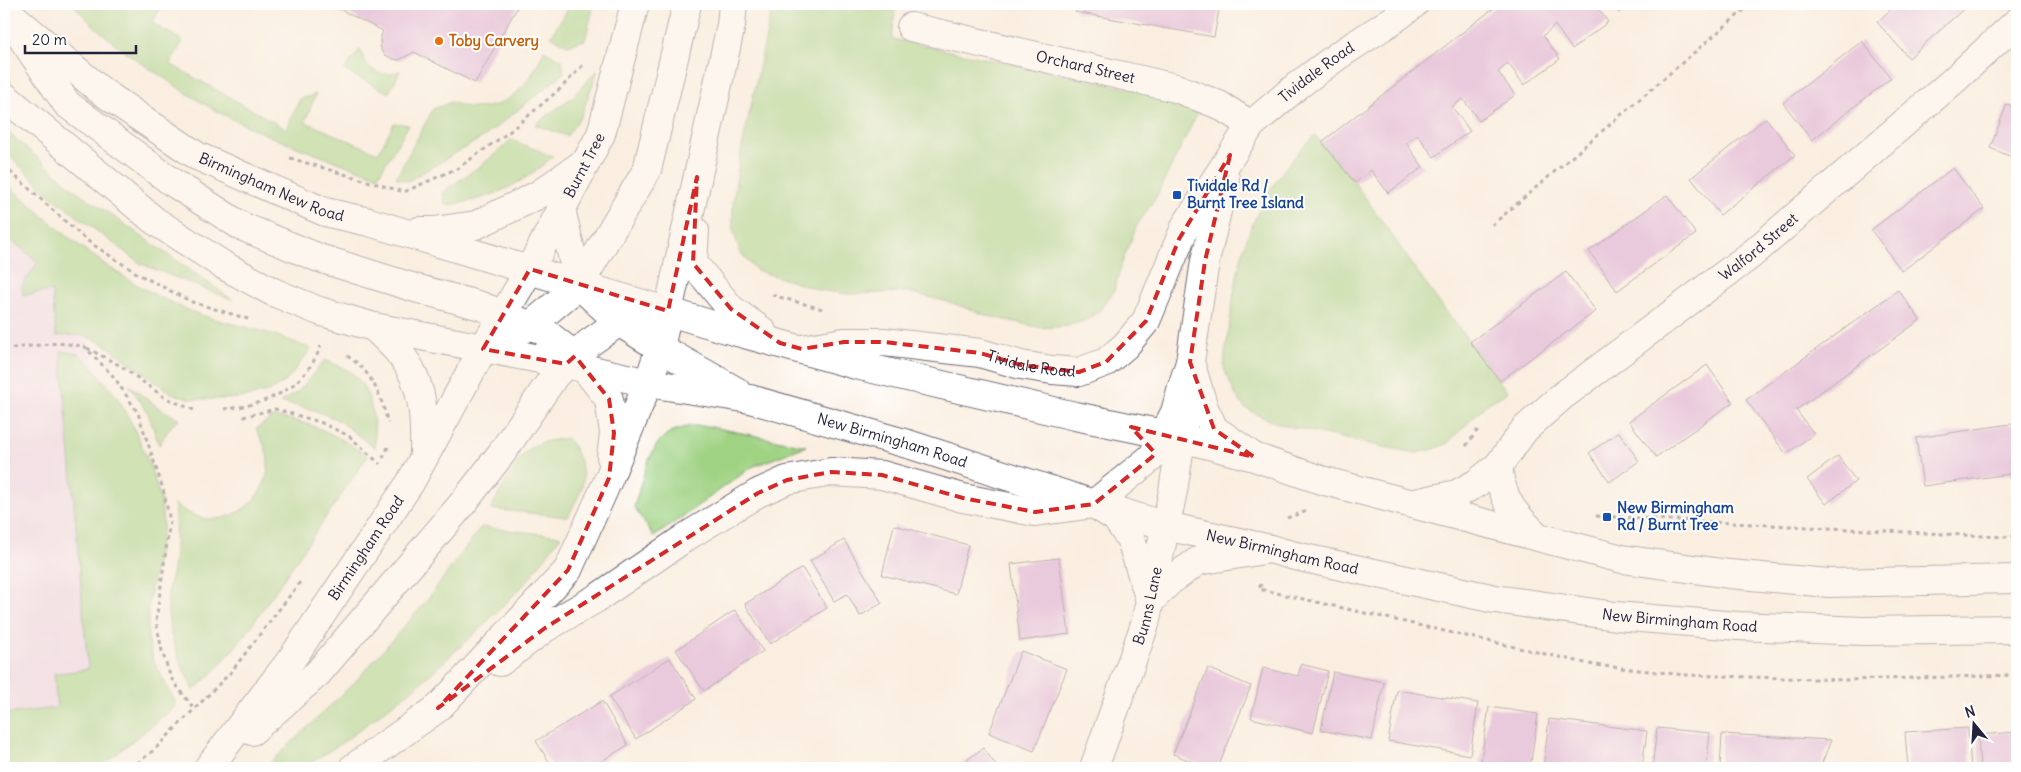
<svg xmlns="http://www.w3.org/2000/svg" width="2021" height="772" font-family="Delius,sans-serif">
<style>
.built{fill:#ecd1ea}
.green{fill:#9fd282;stroke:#607a5e}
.building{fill:#d69ed8}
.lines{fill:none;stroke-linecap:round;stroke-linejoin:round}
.street-casing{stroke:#6e6975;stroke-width:30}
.secondary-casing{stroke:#6e6975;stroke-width:30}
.primary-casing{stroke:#6e6975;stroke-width:30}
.highway-casing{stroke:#6e6975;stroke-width:30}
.path{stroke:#6e6975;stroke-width:3;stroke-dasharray:4 4;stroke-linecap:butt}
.street{stroke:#fff;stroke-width:28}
.secondary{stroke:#fff;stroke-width:28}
.primary{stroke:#fff;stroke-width:28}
.highway{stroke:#fff;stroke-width:28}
.marked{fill:none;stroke:#d62828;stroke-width:4;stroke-dasharray:10 6;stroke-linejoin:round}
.food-dot{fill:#e8710a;stroke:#fff;stroke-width:2}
.transit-dot{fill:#1a4fb4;stroke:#fff;stroke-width:2}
.labels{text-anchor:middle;stroke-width:4;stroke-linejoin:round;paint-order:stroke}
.food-label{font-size:15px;font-weight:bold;fill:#c56008;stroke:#fff;text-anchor:start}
.street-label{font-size:15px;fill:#22223b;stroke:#fff}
.transit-label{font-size:15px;font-weight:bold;fill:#164399;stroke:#fff;text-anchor:start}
</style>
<rect width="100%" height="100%" fill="#fff"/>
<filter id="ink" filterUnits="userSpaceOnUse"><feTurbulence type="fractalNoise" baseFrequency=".02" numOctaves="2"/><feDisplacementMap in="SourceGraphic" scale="10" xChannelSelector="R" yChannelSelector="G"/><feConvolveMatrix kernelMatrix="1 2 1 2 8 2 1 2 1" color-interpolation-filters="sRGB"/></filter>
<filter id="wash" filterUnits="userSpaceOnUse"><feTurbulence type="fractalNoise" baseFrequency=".0096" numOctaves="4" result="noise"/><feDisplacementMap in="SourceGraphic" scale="20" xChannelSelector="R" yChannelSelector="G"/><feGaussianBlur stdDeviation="1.12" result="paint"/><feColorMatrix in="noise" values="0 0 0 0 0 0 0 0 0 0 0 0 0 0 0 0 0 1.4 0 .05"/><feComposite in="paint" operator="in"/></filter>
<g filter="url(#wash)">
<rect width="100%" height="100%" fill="#faeee0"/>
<polygon class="built" points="4,203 68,261 129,502 146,667 4,768"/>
<g class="green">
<path d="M73 4H163L152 23 183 41 170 64 286 129 300 99 316 94 305 122 378 153 394 123 409 125 378 176C328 159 279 142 232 119 209 108 186 93 164 78 131 57 99 34 73 4Z"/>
<polygon points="571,4 594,4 585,40 568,45 551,36"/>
<polygon points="773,4 823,4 895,11 892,39 1170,97 1199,110 1155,199 1137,225 1122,263 1114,291 1099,311 1086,320 1068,326 1042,328 988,316 952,303 908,292 847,294 819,290 756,270 740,252 733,229 733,203 739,161"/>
<path d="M360 49C367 70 378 79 400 71L389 93 344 70Z"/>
<path d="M544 50 562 60 564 73 485 136 408 181 396 178 433 109 451 102C497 120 528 92 544 50Z"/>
<polygon points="598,70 581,116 567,136 535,125 572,97"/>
<polygon points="4,129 74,189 233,300 141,264 53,198 4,150"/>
<path d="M1315 135 1355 183 1435 297 1508 392 1487 404 1448 443 1434 449 1416 453 1383 447 1283 425 1262 417 1244 407 1235 394 1224 369 1225 354C1230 324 1233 293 1240 263 1250 216 1280 168 1315 135Z"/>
<path d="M511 140 553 156C522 185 488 201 445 205L443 192 483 164Z"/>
<path d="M4 181C60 232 119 283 191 311 215 321 242 325 268 333 282 337 296 343 311 349L287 380 270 391 252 396 229 399H191L171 393 104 344 82 335 56 336 52 291 23 295 22 286 38 262 4 234Z"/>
<polygon points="61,351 79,354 95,370 118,398 134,428 150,465 161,500 163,526 148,606 148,636 153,660 177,705 99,768 4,768 4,714 57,708 54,674 88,669"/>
<path d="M325 360C332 363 340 366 347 370 373 386 375 421 375 448L338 420 314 410 280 402 299 391Z"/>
<polygon points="129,385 160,409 180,419 171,426 159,445 148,413"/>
<path d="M273 417C313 422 335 434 368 456L243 638 212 674 194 690C178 662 165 629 168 595 168 586 171 578 173 569 176 547 176 525 174 504 185 511 195 518 209 519 240 521 270 492 268 461 267 449 262 440 256 429Z"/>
<path d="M690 426H707L806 446 752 467 654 537 634 507C641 485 649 442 671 432 677 429 684 428 690 426Z"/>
<path d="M567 438C577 450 586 471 582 487 579 497 572 508 568 517L490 509C500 494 516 459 529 449 539 441 555 440 567 438Z"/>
<polygon points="481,527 561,536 525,584 482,627 417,686 346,740 303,768 265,768 354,683 425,603"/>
</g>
<g id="blocks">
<g class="building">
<polygon points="329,4 519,4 475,83 414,52 399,60 393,59 385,55 381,50 380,38 383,31"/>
<polygon points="1077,4 1220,4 1214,37 1075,12"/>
<polygon points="1499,4 1595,4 1608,22 1572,49 1555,25 1543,36 1560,59 1524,85 1508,63 1498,72 1515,95 1479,121 1463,99 1452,107 1470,131 1434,157 1417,134 1406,143 1423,167 1388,193 1371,170 1355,183 1322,142"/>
<polygon points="1613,4 1632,4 1619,13"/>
<polygon points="1897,4 1969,4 1909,58 1877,22"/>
<polygon points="1862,41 1891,78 1812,140 1783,103"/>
<polygon points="2007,104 2017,108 2017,159 1990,148"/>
<polygon points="1766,118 1795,155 1720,215 1691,178"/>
<polygon points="1953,168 1984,209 1902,271 1871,230"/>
<polygon points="1667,195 1696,234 1617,291 1589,251"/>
<polygon points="1566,272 1596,311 1500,381 1470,342"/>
<polygon points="1898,290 1920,320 1796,410 1814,434 1786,454 1746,400"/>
<polygon points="1707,365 1733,402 1656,457 1629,421"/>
<polygon points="2017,423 2017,473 1923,486 1916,438"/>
<polygon points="1619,432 1639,461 1610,482 1589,453"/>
<polygon points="1838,456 1856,481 1826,504 1807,479"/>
<polygon points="894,525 968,545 956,594 882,575"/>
<polygon points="844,540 882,603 860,616 847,594 834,601 810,561"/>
<polygon points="1059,558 1069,634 1020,641 1011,564"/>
<polygon points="802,568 827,608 770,644 745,604"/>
<polygon points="735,610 763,651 704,691 676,650"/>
<polygon points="1021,651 1067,669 1034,751 989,733"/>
<polygon points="670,658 696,699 636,739 609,697"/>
<polygon points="1301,664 1328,671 1313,733 1251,718 1263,668 1298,676"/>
<polygon points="1208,668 1251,686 1218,768 1208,768 1173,754"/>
<polygon points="1333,672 1384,682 1372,740 1321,730"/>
<polygon points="1397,690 1478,703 1470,755 1388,741"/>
<polygon points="602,701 628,745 590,768 553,768 536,741"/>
<polygon points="1489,707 1538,714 1530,768 1480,768"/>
<polygon points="1549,719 1647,731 1642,768 1543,768"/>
<polygon points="1657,728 1710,733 1706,768 1652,768"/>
<polygon points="1968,728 1971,768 1908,768 1905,732"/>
<polygon points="2017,732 2017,768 1980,768 1978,735"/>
<polygon points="1722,734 1831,740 1820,768 1720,768"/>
<polygon points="983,748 998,768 956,768"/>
</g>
</g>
</g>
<g filter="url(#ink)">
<use href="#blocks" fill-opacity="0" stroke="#6e6975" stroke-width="1"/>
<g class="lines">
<defs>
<g id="street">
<path id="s1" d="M911 27 1176 88 1219 105 1251 125"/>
<path d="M1498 466C1502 500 1512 512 1536 535"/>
<path id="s2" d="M1411 504 1457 494 1477 483 1498 466 1525 429 1561 397 1752 254 1953 81 2017 22"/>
</g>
<g id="secondary">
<polyline points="1094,504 1116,518 1131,540 1149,597"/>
<polyline points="1150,601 1170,581 1198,561 1270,549"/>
<path id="s3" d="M1094 768 1145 624 1173 491 1185 414"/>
</g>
<g id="primary">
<path id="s4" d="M802 349 844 342H884L980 353 1021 365 1052 370 1079 372 1106 362 1125 346 1146 321 1186 225 1251 125 1297 86 1339 55 1393 20 1414 4"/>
<polyline points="1190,362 1204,408 1214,429 1251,455"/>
<polyline points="1094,504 1152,457 1175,412 1182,387 1190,362 1205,261 1225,178"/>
</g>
<g id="highway">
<path id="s5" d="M4 9 101 91 197 156 325 212 369 222 723 328 856 365 1075 416 1182 438 1254 457 1321 480 1622 559 1729 574 1829 583 2017 579"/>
<polyline points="20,35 67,104 172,182 241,226 319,258 415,288 481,306 542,330 575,356 609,399 614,433 611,457"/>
<path id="s6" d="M4 96 155 221 223 265 273 292 319 311 374 327 566 364 648 383 750 399 911 445 1094 504 1166 526 1270 549 1295 556 1495 599 1616 616 1738 626 1863 631 2017 629"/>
<polyline points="561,209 579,285 619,322 660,348 736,391"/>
<polyline points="419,231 434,231 476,225 538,195 581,165"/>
<polyline points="695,231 693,263 731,309 762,331"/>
<path d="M374 327C383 336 393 345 401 355 424 383 425 420 424 454"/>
<polyline points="517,332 531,325 579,285 647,170 687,4"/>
<polyline points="500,662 545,628 597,598 689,535 758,493 787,480 831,472 882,475 963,498 1035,512 1087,505"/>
<polyline points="252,731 318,673 463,503 501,454 555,375 589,343 619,322 665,312"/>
<path id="s7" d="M208 768 293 657 410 483 483 349 530 269 601 134 635 4"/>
<polyline points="353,768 438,708 568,570 609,478 648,383 660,348 731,25 733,4"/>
</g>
</defs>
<use href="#street" class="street-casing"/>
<use href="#secondary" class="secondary-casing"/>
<use href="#primary" class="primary-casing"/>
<use href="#highway" class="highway-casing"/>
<g class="path">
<polyline points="290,158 404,192 458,168 509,132 560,89 583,65"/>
<polyline points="4,166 86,240 138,274 192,302 248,319"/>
<polyline points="1492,225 1751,4"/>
<polyline points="772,295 826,310"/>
<polyline points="87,348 121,366 164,397 196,411"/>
<polyline points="4,349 58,343 84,346 114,377 138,413 163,489 170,521 156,621 162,651 171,678 194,709"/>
<path d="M347 356C372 371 381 396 388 423"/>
<path d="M224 409C267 405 304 389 321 346"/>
<polyline points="243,417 275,409 320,422 349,436 380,464"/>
<polyline points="1466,446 1479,428"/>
<polyline points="383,458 389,445"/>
<polyline points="1596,516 2003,537 2017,536"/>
<polyline points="1287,518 1307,511"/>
<polyline points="1261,584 1259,589 1594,665 1685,675 1847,680 2017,675"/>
<polyline points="131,768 154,750 231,672 301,581"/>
</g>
<use href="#street" class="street"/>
<use href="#secondary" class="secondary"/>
<use href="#primary" class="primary"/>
<use href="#highway" class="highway"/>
</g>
</g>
<path d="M0 0H2021V772H0ZM1230 155 1205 261 1190 362 1214 429 1254 457 1131 427 1155 453 1152 457 1094 504 1035 512 963 498 882 475 831 472 787 480 758 493 545 628 438 708 568 570 609 478 614 433 609 399 575 356 566 364 483 349 530 269 668 311 697 177 693 263 731 309 780 343 802 349 844 342H884L980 353 1021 365 1079 372 1106 362 1146 321 1179 239Z" fill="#faeee0" fill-opacity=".55" fill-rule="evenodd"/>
<path class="marked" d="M1230 155 1205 261 1190 362 1214 429 1254 457 1131 427 1155 453 1152 457 1094 504 1035 512 963 498 882 475 831 472 787 480 758 493 545 628 438 708 568 570 609 478 614 433 609 399 575 356 566 364 483 349 530 269 668 311 697 177 693 263 731 309 780 343 802 349 844 342H884L980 353 1021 365 1079 372 1106 362 1146 321 1179 239Z"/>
<circle class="food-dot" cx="439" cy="41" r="5"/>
<g class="transit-dot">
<rect x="1172" y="190" width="10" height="10" rx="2.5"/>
<rect x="1602" y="512" width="10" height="10" rx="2.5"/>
</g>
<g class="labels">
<g class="food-label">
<text x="449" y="46">Toby Carvery</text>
</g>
<g class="street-label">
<text dy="5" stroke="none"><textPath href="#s1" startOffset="179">Orchard Street</textPath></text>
<text dy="5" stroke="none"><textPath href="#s4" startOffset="674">Tividale Road</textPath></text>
<text dy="5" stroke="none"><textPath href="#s7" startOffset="712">Burnt Tree</textPath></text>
<text dy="5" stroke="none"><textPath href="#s5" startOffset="324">Birmingham New Road</textPath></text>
<text dy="5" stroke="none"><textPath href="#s2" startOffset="439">Walford Street</textPath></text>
<text dy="5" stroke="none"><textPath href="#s4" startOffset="232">Tividale Road</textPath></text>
<text dy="5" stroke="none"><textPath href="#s6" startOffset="972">New Birmingham Road</textPath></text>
<text dy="5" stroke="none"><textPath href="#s7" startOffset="271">Birmingham Road</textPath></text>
<text dy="5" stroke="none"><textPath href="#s6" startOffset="1378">New Birmingham Road</textPath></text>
<text dy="5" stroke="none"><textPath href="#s3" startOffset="171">Bunns Lane</textPath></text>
<text dy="5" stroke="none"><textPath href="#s6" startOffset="1782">New Birmingham Road</textPath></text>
</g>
<g class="transit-label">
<text x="1187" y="191">Tividale Rd /<tspan x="1187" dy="17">Burnt Tree Island</tspan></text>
<text x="1617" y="513">New Birmingham<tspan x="1617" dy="17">Rd / Burnt Tree</tspan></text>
</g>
</g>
<rect width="2021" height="772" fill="none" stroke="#fff" stroke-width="20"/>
<g transform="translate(1974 724) rotate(342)" stroke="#ffffff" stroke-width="4" paint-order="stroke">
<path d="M0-4L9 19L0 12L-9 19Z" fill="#22223b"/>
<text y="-8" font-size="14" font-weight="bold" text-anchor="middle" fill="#22223b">N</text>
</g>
<path d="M25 45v8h111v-8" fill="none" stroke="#22223b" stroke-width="2.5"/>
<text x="32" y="45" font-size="15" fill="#22223b" stroke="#ffffff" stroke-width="4" paint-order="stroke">20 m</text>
</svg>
